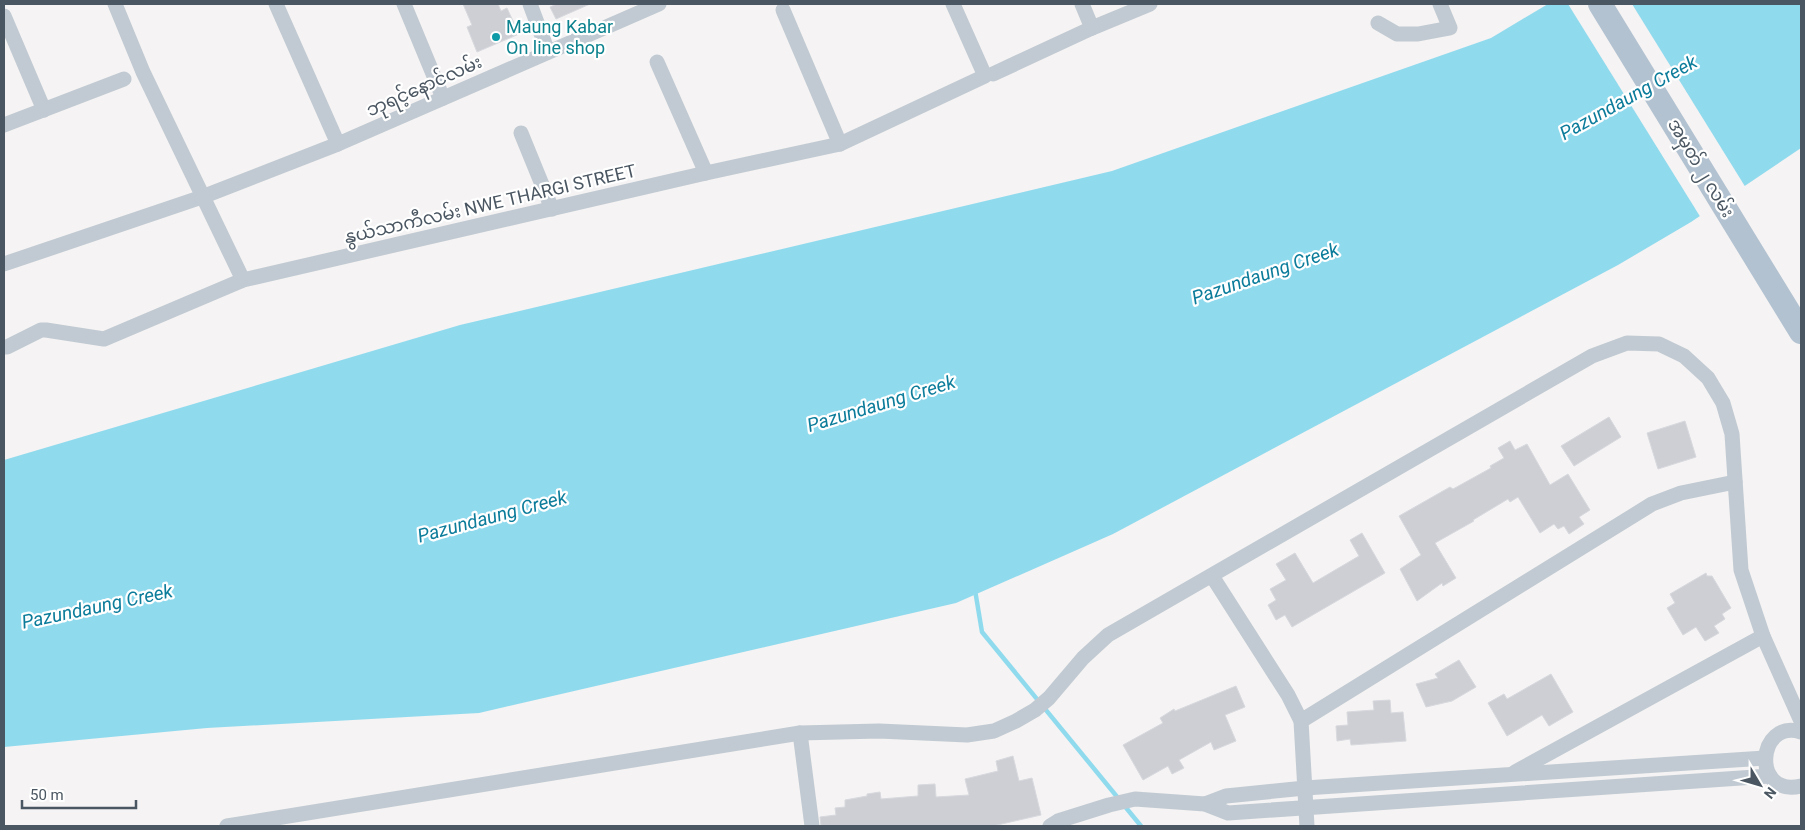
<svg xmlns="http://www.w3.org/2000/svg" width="1805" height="830" font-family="Roboto,'Noto Sans Myanmar',sans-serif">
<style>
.water{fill:#90daee}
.pier{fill:#f5f3f3}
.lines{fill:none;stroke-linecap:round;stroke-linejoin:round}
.stream{stroke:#90daee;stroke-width:4.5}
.building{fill:#cdcfd5;stroke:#d7d9de}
.street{stroke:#c1cad2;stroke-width:15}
.primary{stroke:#b3c2d1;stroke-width:24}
.culture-dot{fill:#0f9aa8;stroke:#fff;stroke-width:2}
.labels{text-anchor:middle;stroke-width:4.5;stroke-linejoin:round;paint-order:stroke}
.culture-label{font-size:18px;fill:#0d838f;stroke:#fff;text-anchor:start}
.street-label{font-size:18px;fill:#4a5661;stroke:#fff}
.water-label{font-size:19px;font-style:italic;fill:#0c7c9b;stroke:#fff}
</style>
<rect width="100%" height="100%" fill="#f5f3f3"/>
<polygon class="water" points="1548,4 1801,4 1801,148 1691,222 1618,265 1113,534 956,603 479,713 207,728 4,747 4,460 460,325 1112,171 1491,38"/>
<polygon class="pier" points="1568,4 1632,4 1746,188 1701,218"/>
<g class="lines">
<polyline class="stream" points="975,590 982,632 1141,826"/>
</g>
<g class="building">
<polygon points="463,4 498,4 501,11 507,8 519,34 477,52 467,27 472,25"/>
<polygon points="557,4 590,4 556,19 550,7"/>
<polygon points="1609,417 1621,437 1574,466 1561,446"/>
<polygon points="1685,421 1696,457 1658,469 1647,433"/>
<polygon points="1510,441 1515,450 1527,444 1550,485 1568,474 1590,510 1579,517 1584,524 1569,534 1564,526 1558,529 1554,524 1540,533 1518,497 1510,502 1508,499 1473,520 1474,521 1435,543 1456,578 1443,586 1442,583 1417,601 1400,569 1421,555 1399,516 1450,487 1453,489 1491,468 1490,466 1504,458 1498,448"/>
<polygon points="1362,533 1385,573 1292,627 1285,615 1276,620 1268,605 1276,600 1270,589 1286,580 1276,564 1295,553 1313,583 1359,556 1350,540"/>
<polygon points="1706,573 1707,576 1712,576 1731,608 1722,614 1725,619 1714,626 1719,633 1705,641 1696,627 1683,635 1667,608 1675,603 1670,594"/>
<polygon points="1459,660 1476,687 1452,701 1426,707 1416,684 1438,678 1435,674"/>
<polygon points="1551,674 1573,712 1549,726 1542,715 1507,736 1488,703 1504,694 1507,699"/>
<polygon points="1236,686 1245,707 1225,715 1236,741 1214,750 1211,742 1179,760 1184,768 1172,774 1168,766 1143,780 1123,745 1163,723 1160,718 1174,709 1175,711"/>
<polygon points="1390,700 1391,713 1403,712 1406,741 1351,745 1350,739 1337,741 1336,726 1348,725 1347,712 1374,710 1373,701"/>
<polygon points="1013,756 1019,781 1032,778 1041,815 993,826 821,826 820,817 836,815 835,808 845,807 845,800 867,796 867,794 880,792 881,799 918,796 918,785 935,784 936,797 969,795 965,779 998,771 996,761"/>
</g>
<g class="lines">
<g class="street">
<polyline points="115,4 143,72 243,280"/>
<polyline points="276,4 338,144"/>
<polyline points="404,4 443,98"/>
<polyline points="530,4 548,52"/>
<polyline points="1082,4 1092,28"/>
<polyline points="783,10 840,144"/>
<polyline points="4,16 44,110"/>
<polyline points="1378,23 1397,34 1418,34 1450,28 1440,4"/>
<polyline points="657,62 706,173"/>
<polyline points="993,74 1092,28 1150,4"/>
<polyline points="4,125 124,79"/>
<polyline points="521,133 552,209"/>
<polyline points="4,264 202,197 338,144 659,4"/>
<polyline points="4,347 7,347 41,330 46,330 104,339 243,280 706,173 840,144 985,76 953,4"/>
<polyline points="1212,576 1288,695 1301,721 1307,826"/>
<polyline points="1301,721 1652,504 1681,493 1735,482"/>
<path d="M1801 732C1757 718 1751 798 1801 786"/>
<polyline points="800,733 812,826"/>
<polyline points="1515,772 1763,636"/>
<polyline points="1205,804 1226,796 1305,788 1765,758"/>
<polyline points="227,826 800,733 879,731 967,735 994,731 1016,721 1035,710 1049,698 1083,658 1108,635 1592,356 1627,343 1659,344 1684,356 1708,378 1723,403 1732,434 1741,570 1763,636 1801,721"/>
<polyline points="1050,826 1058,821 1109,805 1135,799 1205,804 1228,813 1770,776"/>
</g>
<polyline class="primary" points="1600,4 1801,332"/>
</g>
<circle class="culture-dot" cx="496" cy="37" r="5"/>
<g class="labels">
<g class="culture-label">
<text x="506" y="33">Maung Kabar<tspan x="506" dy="21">On line shop</tspan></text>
</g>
<g class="street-label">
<text transform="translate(424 86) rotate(-24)" y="6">ဘုရင့်နောင်လမ်း</text>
<text transform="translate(1701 168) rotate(59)" y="6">အမှတ် ၂ လမ်း</text>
<text transform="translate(490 204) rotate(-13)" y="6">နွယ်သာကီလမ်း NWE THARGI STREET</text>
</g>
<g class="water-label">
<text transform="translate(1628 97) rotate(-29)" y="7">Pazundaung Creek</text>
<text transform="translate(1265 273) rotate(-19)" y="7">Pazundaung Creek</text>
<text transform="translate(881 403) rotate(-17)" y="7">Pazundaung Creek</text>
<text transform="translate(492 516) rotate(-15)" y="7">Pazundaung Creek</text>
<text transform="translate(97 606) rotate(-12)" y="7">Pazundaung Creek</text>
</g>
</g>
<rect width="1805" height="830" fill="none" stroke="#4a5661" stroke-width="10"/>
<g transform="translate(1760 785) rotate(128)" stroke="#ffffff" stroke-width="4" paint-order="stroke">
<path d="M0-4L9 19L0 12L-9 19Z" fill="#4a5661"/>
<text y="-8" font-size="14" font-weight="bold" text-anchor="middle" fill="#4a5661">N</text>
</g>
<path d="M22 800v8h114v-8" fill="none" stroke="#4a5661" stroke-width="2.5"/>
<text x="30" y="800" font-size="15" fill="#4a5661" stroke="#ffffff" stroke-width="4" paint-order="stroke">50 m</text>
</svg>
